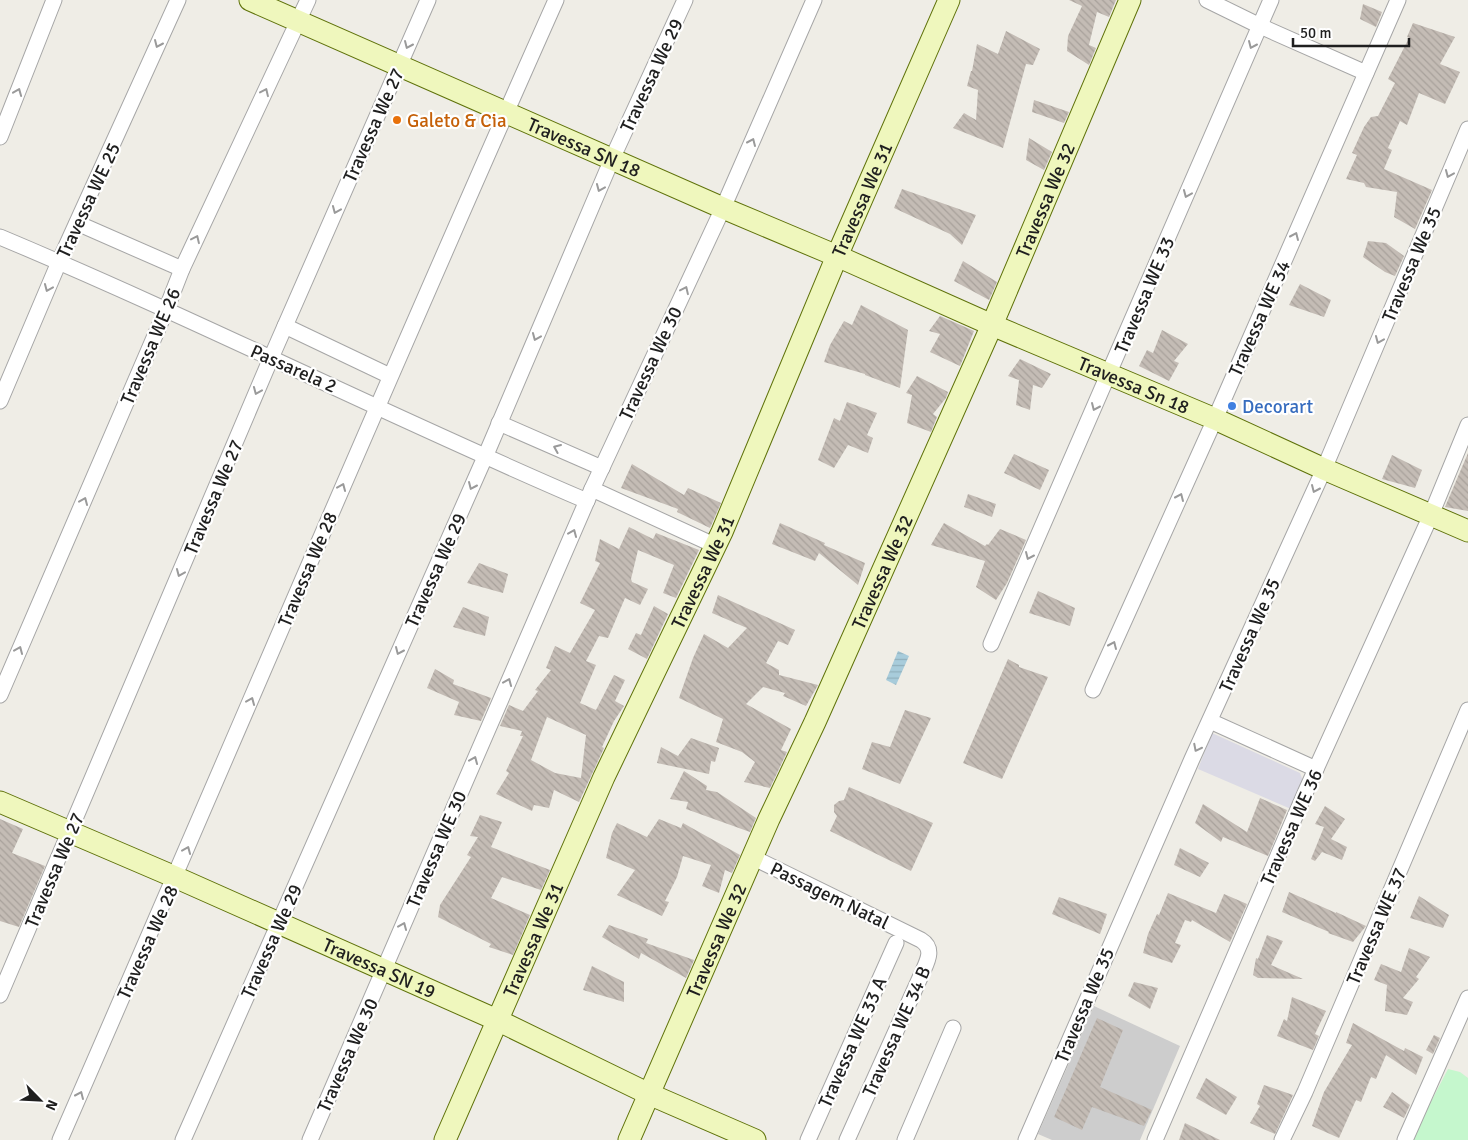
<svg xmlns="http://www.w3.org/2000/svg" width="1468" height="1140" font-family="Signika,sans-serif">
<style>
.religious{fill:#cdcdcd}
.park{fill:#c5f7cd}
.plaza{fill:#dbdae5}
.water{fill:url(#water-rules)}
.building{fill:url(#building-back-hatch);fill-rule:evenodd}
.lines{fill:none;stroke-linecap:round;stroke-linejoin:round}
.street-casing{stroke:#a6a6a6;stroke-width:17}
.secondary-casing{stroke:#5f720a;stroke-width:23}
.street{stroke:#fff;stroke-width:15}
.secondary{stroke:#eff7bd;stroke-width:21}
.oneway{stroke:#9a9a9a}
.food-dot{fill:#e8710a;stroke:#fff;stroke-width:2}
.shop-dot{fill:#3f7fe0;stroke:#fff;stroke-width:2}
.labels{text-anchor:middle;stroke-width:4.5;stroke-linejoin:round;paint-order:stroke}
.street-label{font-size:19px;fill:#1f1f1f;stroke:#fff}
.food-label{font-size:19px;fill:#c56008;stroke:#fff;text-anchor:start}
.shop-label{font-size:19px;fill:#366cbe;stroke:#fff;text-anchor:start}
</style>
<defs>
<pattern id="water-rules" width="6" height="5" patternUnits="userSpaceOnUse" patternTransform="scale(1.25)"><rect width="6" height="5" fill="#a8ccdb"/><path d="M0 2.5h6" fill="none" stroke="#90afbc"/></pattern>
<pattern id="building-back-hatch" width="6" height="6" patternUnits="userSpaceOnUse" patternTransform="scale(1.25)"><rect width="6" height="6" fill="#c4bcb5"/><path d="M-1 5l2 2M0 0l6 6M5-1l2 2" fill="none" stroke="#a8a19b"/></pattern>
</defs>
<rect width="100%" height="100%" fill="#efede6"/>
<polygon class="religious" points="1094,1006 1180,1046 1140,1140 1052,1140 1038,1134"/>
<polygon class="park" points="1448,1069 1460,1072 1468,1078 1468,1140 1411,1140"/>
<polygon class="plaza" points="1212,733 1300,773 1303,781 1291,809 1198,769"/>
<polygon class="water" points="898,651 909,656 896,685 886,680"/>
<g class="building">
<polygon points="1069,0 1116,0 1109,17 1097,12 1089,45 1096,48 1089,65 1067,51 1068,36 1082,6"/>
<polygon points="1363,4 1382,12 1376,27 1360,19"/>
<polygon points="1413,23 1455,37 1440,64 1460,72 1445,104 1419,93 1407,125 1400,121 1388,148 1392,150 1384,169 1432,190 1415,229 1394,217 1397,192 1366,187 1364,183 1346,179 1357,155 1352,153 1364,127 1371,117 1378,116 1395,83 1388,79 1409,38 1407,37"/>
<polygon points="1006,31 1040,49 1033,65 1026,64 1003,148 953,128 964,113 976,120 978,90 967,86 971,71 972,71 977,44 998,54"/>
<polygon points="1034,100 1069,112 1064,123 1032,112"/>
<polygon points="1029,138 1052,152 1044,170 1026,160"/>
<polygon points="902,189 976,215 962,245 950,234 894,208"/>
<polygon points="1368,241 1386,243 1404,256 1395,276 1385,272 1363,257"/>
<polygon points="963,261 997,282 989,300 954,281"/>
<polygon points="1300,284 1331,300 1324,317 1289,305"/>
<polygon points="861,305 908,330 900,388 865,375 865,374 824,362 830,345 844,321 852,325"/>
<polygon points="940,316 974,331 960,366 930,352 940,334 929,331"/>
<polygon points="1162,330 1188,344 1174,361 1179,363 1169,381 1139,366 1147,350 1153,353"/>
<polygon points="1020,359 1051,374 1042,388 1033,385 1030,410 1016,405 1019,380 1008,376"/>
<polygon points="917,376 948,392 946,398 933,414 937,417 931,432 907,423 912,395 906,393"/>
<polygon points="847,402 877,413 867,435 873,438 868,453 848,445 834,468 818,460 834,418 840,421"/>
<polygon points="1468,453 1468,511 1445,507"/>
<polygon points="1014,454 1049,470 1040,490 1004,473"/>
<polygon points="1392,455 1422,470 1415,488 1382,479"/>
<polygon points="632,464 684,495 688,488 721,503 710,528 677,512 678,509 621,488"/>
<polygon points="968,494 996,504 992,517 964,507"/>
<polygon points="780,523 825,543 824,545 865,563 858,585 819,553 815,561 772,544"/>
<polygon points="944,523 985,546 987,544 988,545 1000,529 1026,540 1007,583 996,600 976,587 985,561 931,545"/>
<path d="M629 527 653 539 656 533 699 550 676 598 663 593 674 565 638 550 631 579 632 582 648 589 640 605 625 598 608 638 599 636 586 661 596 665 580 703 596 710 614 675 625 680 615 701 624 706 614 721 602 747 604 748 579 802 554 790 549 808 534 805 532 811 496 794 509 773 506 771 523 736H520L522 731 500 726 509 705 523 711 538 691 535 690 551 670 546 668 555 646 570 653 595 610 580 603 600 563 595 561 600 539 619 549ZM547 717 586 735 581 778 555 773 531 760Z"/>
<polygon points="479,563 508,574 503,593 467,583"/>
<polygon points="1038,591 1075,608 1070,626 1029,613"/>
<polygon points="718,595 795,630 788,645 778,641 766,663 779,670 779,675 818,685 806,706 783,696 785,693 763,687 746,704 791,729 781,750 787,752 770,788 744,782 755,762 742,752 716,742 723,719 679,698 693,658 704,634 728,648 747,628 712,613"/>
<polygon points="654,606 668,614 647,659 628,649 636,633 641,635"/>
<polygon points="463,607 489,617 485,636 453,627"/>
<polygon points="1008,659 1019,665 1019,667 1048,677 1002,779 963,763"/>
<polygon points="435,669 454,680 453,684 491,698 481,721 454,715 459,702 427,688"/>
<polygon points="905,710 931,718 900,784 862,769 872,742 890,747"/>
<polygon points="691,738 719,748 715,762 711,761 709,774 657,763 661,747 678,756"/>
<polygon points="684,771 707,786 706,790 717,792 756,818 750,832 686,809 688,802 670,799"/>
<polygon points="849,787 933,823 911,871 830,831 837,816 834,812 834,805 839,801 844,800"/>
<polygon points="1260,798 1287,810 1268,856 1223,837 1221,842 1195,823 1203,804 1247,832"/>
<polygon points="1325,806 1345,819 1331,839 1347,847 1342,860 1322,852 1315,861 1311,859 1324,827 1315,824"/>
<polygon points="480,815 502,822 491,847 550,870 541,890 502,877 491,898 530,915 513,955 489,947 491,944 438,917 440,905 471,857 467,855 478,837 470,836"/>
<polygon points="0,819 23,829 12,853 45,866 19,927 0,921"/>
<polygon points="659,819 681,828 683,823 740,855 732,873 725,870 719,893 702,886 711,865 683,856 677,877 665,901 669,902 662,916 617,895 635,870 606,858 612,833 617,823 647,837"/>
<polygon points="1180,848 1209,863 1200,877 1174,865"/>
<polygon points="1289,892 1336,913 1336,912 1366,926 1353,942 1328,933 1329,932 1282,912"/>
<polygon points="1168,893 1216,913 1224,894 1247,904 1230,942 1192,920 1191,922 1185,920 1175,943 1181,945 1172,963 1143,953 1148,934 1157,914 1159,915"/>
<polygon points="1419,896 1449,915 1443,928 1410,918"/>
<polygon points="1059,897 1107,914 1100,934 1052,914"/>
<polygon points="609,925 648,939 646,943 694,960 686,978 641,953 639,959 602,937"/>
<polygon points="1267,935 1283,941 1271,965 1303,979 1258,978 1253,975 1256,958 1258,959"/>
<polygon points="1409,948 1430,957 1416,977 1419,979 1403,998 1413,1002 1407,1015 1385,1011 1387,985 1374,980 1381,964 1401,972"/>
<polygon points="592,966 624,982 624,1002 583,990"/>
<polygon points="1134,982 1158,988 1150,1009 1128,996"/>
<polygon points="1292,997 1326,1011 1315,1034 1319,1036 1313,1050 1277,1036 1284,1019 1287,1021"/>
<polygon points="1097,1018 1123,1030 1100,1087 1152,1110 1144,1126 1092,1107 1082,1130 1054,1117"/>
<polygon points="1353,1023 1404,1051 1405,1048 1423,1057 1416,1075 1386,1055 1376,1079 1371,1077 1361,1102 1356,1100 1339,1138 1312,1126 1324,1092 1352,1045 1346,1043"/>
<polygon points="1434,1035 1440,1038 1433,1054 1426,1050"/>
<polygon points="1206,1078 1237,1097 1226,1115 1196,1098"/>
<polygon points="1264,1085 1293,1095 1275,1134 1250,1123 1260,1106 1257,1104"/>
<polygon points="1392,1092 1410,1105 1404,1118 1383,1107"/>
<polygon points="1185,1123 1220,1140 1179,1140"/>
</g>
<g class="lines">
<defs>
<g id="street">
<polyline points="1207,0 1260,26 1366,73"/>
<polyline points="0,137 54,0"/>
<polyline points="77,223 182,269"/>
<path d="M0 237C198 320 390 417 587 501"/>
<polyline points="285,326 390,376"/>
<polyline points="0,401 59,262 178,0"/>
<polyline points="499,423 602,468"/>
<polyline points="592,489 714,545"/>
<polyline points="991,644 1271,0"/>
<polyline points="1093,690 1215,419 1398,0"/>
<polyline points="0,695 166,310 182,269 308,0"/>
<polyline points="1210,721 1316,769"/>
<path d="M754 858 921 940C934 948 928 960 923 971L847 1140"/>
<polyline points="0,995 271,358 428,0"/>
<path d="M60 1140C226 760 387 379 556 0"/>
<polyline points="183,1140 485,457 612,159 685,0"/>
<polyline points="310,1140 592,489 723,208 814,0"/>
<polyline points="808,1140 896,943"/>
<polyline points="905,1140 953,1028"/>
<polyline points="1026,1140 1192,759 1324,469 1468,129"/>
<polyline points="1155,1140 1306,791 1431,515 1468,425"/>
<polyline points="1282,1140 1305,1092 1468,710"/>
<polyline points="1405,1140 1468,998"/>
</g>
<g id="secondary">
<path id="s1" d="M250 0 723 208 837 256 992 325 1215 419 1324 469 1468 531"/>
<path id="s2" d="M0 802 175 877 497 1020 649 1094 755 1140"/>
<path id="s3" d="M445 1140 604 777 722 532 837 256 949 0"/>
<path id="s4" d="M629 1140 769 819 815 722 992 325 1130 0"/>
</g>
</defs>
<use href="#street" class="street-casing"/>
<use href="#secondary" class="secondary-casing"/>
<use href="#street" class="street"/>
<use href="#secondary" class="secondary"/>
</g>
<defs><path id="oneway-chevron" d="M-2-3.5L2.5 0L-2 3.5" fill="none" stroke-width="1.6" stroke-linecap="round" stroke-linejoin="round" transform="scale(1.25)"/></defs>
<g class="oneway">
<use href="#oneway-chevron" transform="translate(158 44) rotate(114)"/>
<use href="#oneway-chevron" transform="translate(408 45) rotate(114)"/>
<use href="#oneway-chevron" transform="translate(1252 45) rotate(114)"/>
<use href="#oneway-chevron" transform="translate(18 92) rotate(-68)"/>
<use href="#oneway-chevron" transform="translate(265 92) rotate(-65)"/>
<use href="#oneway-chevron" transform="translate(752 142) rotate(-66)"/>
<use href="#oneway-chevron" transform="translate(1449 174) rotate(113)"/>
<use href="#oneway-chevron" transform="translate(600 188) rotate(113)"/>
<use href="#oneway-chevron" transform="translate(1187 194) rotate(113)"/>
<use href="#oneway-chevron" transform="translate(336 210) rotate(113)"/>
<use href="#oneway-chevron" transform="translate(1295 236) rotate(-66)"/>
<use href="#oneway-chevron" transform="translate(196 239) rotate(-65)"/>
<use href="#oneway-chevron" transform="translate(48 288) rotate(113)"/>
<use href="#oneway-chevron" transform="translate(685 290) rotate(-65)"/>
<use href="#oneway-chevron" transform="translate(536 337) rotate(113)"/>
<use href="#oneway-chevron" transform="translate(1379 340) rotate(113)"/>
<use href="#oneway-chevron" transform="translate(257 391) rotate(113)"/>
<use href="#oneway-chevron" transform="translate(1095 407) rotate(114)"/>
<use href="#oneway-chevron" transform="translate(557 448) rotate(-157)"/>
<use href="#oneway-chevron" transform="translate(472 486) rotate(114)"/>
<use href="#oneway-chevron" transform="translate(342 487) rotate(-67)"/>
<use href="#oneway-chevron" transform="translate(1315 489) rotate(114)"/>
<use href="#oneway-chevron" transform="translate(1180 497) rotate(-66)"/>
<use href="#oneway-chevron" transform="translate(84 501) rotate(-67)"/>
<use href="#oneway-chevron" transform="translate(573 533) rotate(-67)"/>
<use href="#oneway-chevron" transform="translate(1029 556) rotate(114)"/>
<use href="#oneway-chevron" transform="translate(180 573) rotate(113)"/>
<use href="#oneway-chevron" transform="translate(1113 645) rotate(-66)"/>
<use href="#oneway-chevron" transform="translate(19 650) rotate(-67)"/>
<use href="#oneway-chevron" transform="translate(399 651) rotate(114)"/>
<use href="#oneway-chevron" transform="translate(508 682) rotate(-67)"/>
<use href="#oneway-chevron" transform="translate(251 701) rotate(-67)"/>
<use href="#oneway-chevron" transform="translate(1197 748) rotate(117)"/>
<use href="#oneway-chevron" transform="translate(474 760) rotate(-67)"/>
<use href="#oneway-chevron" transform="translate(187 850) rotate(-67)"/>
<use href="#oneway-chevron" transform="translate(403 926) rotate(-67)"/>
<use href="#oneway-chevron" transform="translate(80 1095) rotate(-66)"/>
</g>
<circle class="food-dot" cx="397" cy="120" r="5"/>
<circle class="shop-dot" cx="1232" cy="406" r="5"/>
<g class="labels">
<g class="street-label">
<text transform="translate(651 75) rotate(-65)" y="7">Travessa We 29</text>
<text transform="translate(373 125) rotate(-66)" y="7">Travessa We 27</text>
<text dy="7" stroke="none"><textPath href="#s1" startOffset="365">Travessa SN 18</textPath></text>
<text transform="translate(88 200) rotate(-65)" y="7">Travessa WE 25</text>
<text dy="7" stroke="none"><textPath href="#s3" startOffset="1029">Travessa We 31</textPath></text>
<text dy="7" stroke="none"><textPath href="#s4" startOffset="1028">Travessa We 32</textPath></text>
<text transform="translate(1411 264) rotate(-67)" y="7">Travessa We 35</text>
<text transform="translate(1144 295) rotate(-67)" y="7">Travessa WE 33</text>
<text transform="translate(1259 318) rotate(-66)" y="7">Travessa WE 34</text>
<text transform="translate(150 346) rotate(-67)" y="7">Travessa WE 26</text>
<text transform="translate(650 363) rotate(-65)" y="7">Travessa We 30</text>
<text transform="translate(294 368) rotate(24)" y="7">Passarela 2</text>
<text dy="7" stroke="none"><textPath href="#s1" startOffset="964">Travessa Sn 18</textPath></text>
<text transform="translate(213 497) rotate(-67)" y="7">Travessa We 27</text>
<text transform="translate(307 569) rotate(-67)" y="7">Travessa We 28</text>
<text transform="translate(435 570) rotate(-66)" y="7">Travessa We 29</text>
<text dy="7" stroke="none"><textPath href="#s4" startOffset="622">Travessa We 32</textPath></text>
<text dy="7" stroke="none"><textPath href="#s3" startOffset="624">Travessa We 31</textPath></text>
<text transform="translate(1249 635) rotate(-66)" y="7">Travessa We 35</text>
<text transform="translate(1291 827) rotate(-66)" y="7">Travessa WE 36</text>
<text transform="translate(436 849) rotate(-67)" y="7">Travessa WE 30</text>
<text transform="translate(54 870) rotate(-67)" y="7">Travessa We 27</text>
<text transform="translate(830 895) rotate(26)" y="7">Passagem Natal</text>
<text transform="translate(1376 926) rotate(-67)" y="7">Travessa WE 37</text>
<text dy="7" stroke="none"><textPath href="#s3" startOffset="219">Travessa We 31</textPath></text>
<text transform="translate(271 941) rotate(-66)" y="7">Travessa We 29</text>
<text dy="7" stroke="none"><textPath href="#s4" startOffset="218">Travessa We 32</textPath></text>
<text transform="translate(147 942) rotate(-66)" y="7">Travessa We 28</text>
<text dy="7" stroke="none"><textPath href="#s2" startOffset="414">Travessa SN 19</textPath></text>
<text transform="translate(1084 1005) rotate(-67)" y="7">Travessa We 35</text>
<text transform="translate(896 1031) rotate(-66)" y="7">Travessa WE 34 B</text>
<text transform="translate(852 1042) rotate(-66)" y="7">Travessa WE 33 A</text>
<text transform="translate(347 1055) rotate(-66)" y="7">Travessa We 30</text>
</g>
<g class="food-label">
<text x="407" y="127">Galeto &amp; Cia</text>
</g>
<g class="shop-label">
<text x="1242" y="413">Decorart</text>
</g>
</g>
<g transform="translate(40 1100) rotate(114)" stroke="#ffffff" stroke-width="4" paint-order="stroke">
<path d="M0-4L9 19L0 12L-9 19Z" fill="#1f1f1f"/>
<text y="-8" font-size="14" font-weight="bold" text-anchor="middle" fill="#1f1f1f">N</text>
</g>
<path d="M1293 38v8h116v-8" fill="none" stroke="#1f1f1f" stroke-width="2.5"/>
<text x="1300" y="38" font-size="15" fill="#1f1f1f" stroke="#ffffff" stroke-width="4" paint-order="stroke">50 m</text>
</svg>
